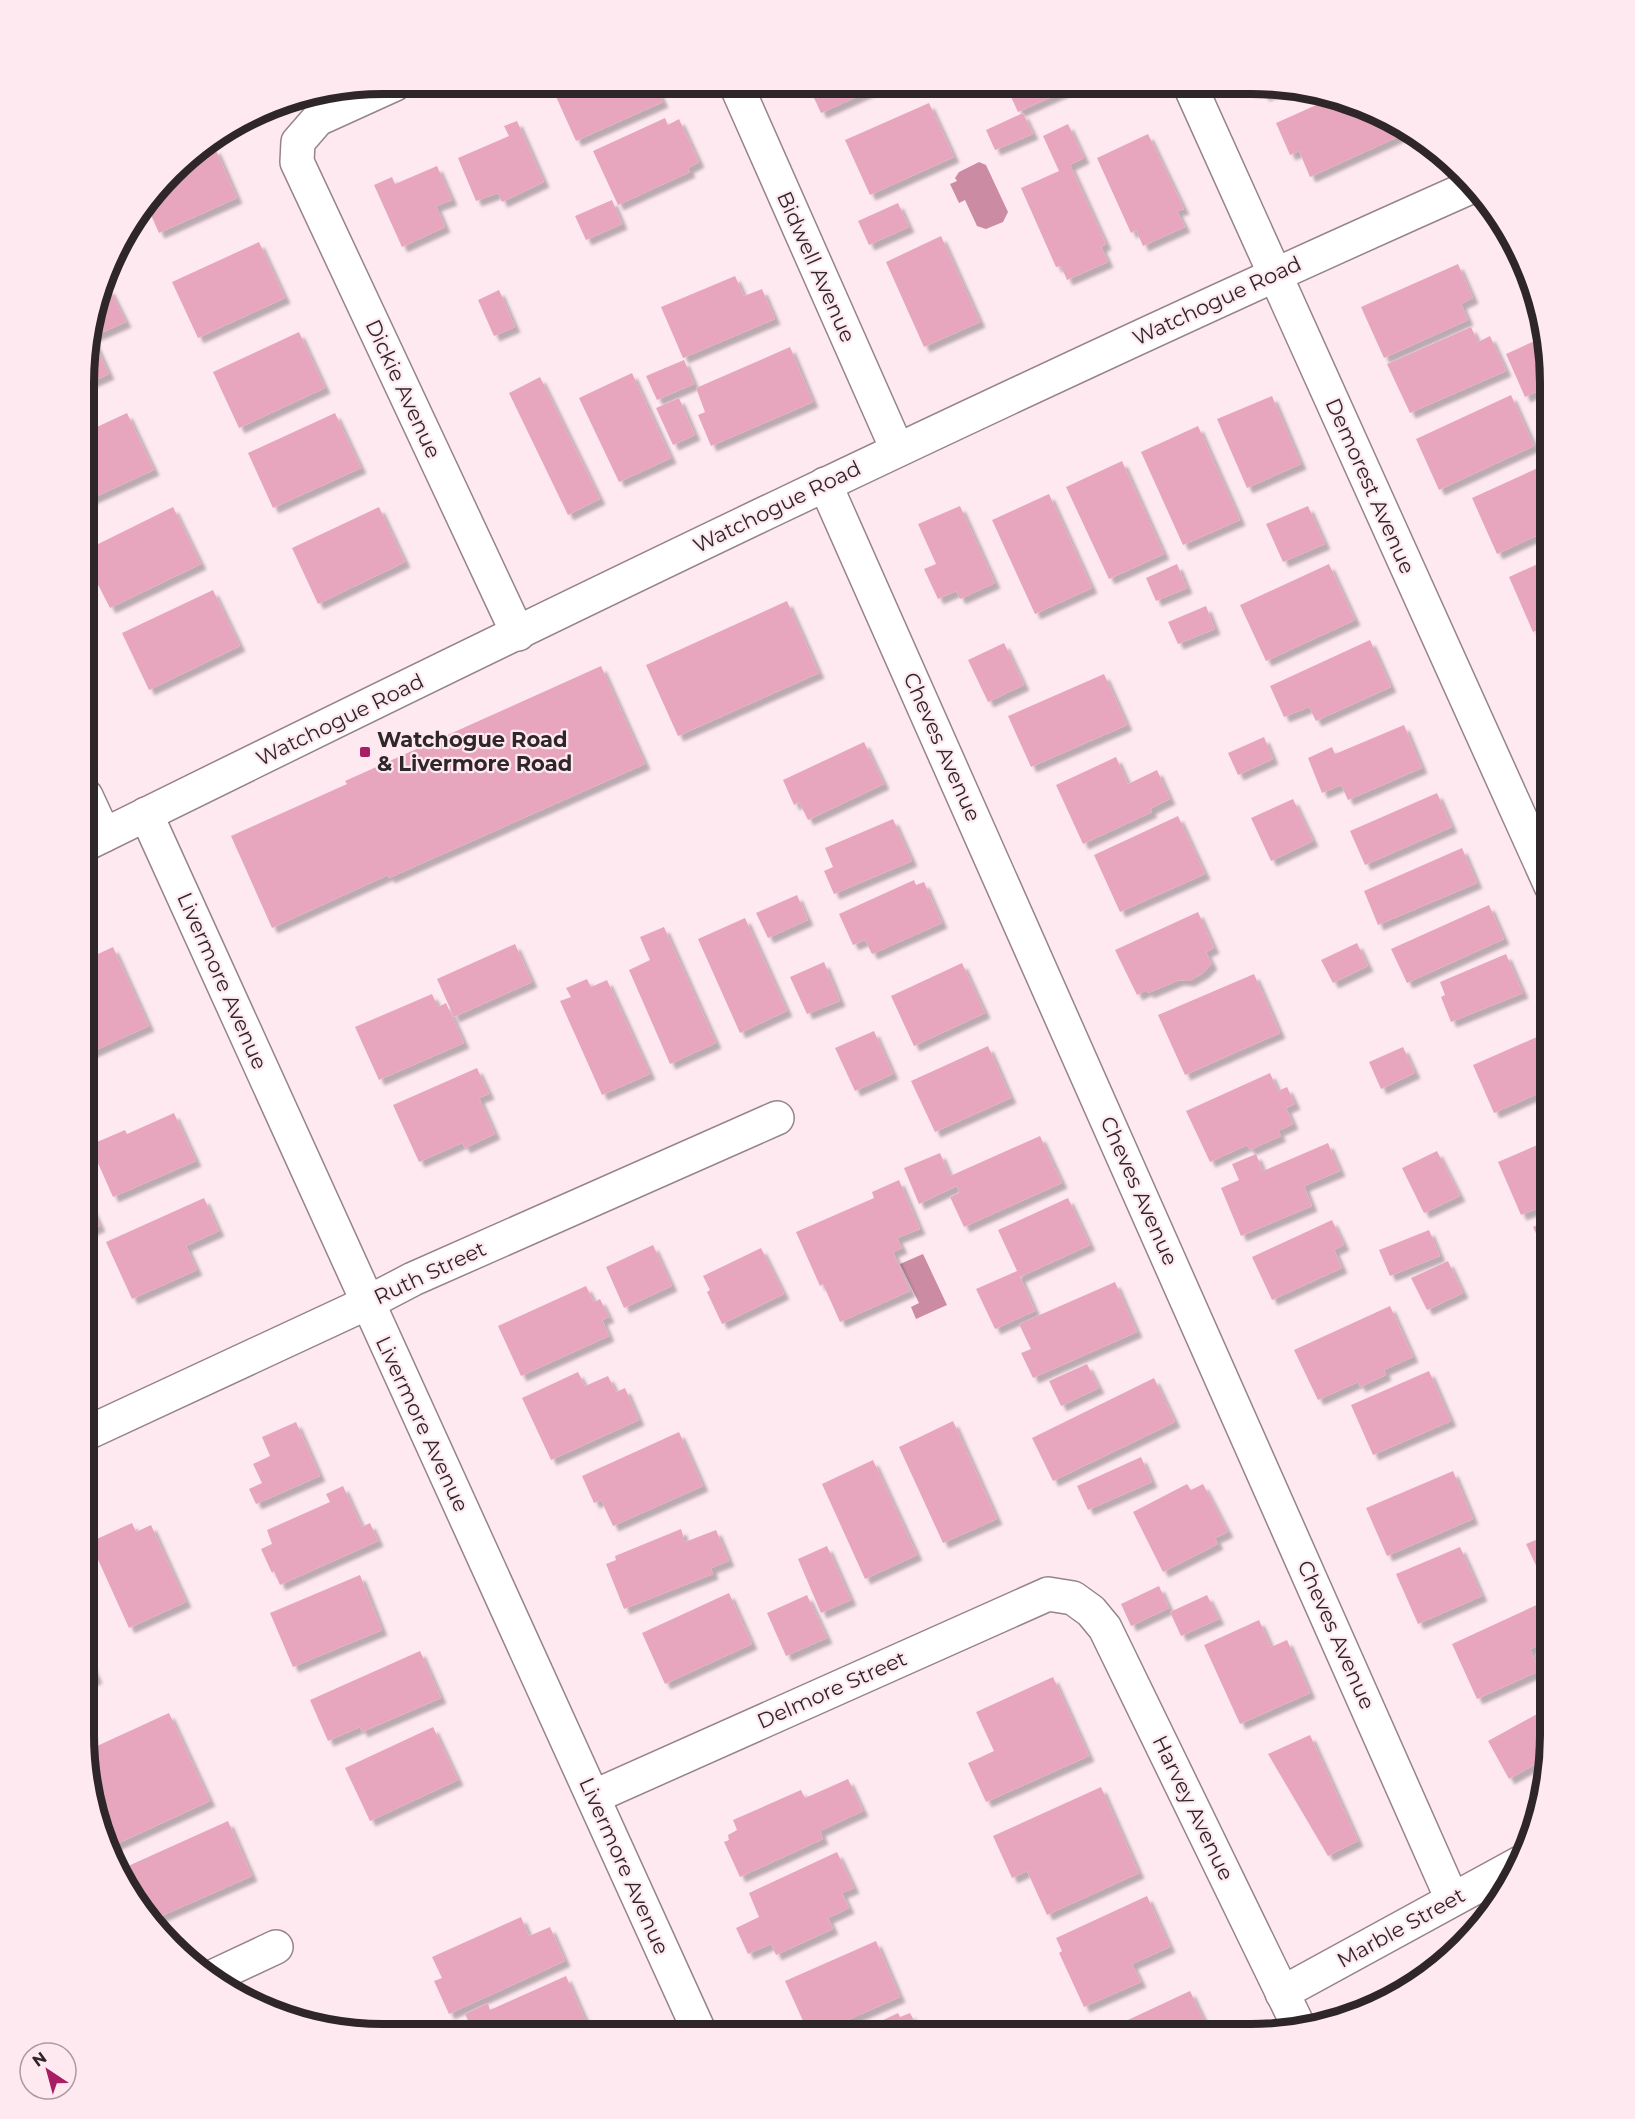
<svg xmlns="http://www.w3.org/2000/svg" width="1635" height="2119" font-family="Montserrat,sans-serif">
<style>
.water{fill:#cb8ba3}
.building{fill:#e8a6be;filter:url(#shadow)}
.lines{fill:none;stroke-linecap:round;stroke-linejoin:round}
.street-casing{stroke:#97848b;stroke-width:36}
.secondary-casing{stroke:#97848b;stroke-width:36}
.street{stroke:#fff;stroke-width:33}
.secondary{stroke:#fff;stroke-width:33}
.poi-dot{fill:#a71e65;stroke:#ffe9f0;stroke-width:2}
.labels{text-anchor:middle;stroke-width:4.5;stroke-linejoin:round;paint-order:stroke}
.street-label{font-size:21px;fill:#2e2629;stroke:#ffe9f0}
.poi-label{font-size:21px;font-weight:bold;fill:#2e2629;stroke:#ffe9f0;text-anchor:start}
.rim{fill:none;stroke:#2e2629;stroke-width:8}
</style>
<defs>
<filter id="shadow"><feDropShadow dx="5.5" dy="5.5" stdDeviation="1.5" flood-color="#0004"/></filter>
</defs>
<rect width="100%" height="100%" fill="#ffe9f0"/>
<g class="water">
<polygon points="979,162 986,165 1008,212 1003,222 986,229 977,226 965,200 959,203 950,184 957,181 955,178 959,172"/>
<polygon points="923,1254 947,1305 916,1319 911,1307 919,1303 900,1264"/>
</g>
<g class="building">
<polygon points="565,85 655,85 663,102 576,141 553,90"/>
<polygon points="808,85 883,85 821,113"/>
<polygon points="1006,86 1076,86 1018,112"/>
<polygon points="1260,87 1284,87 1264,96"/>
<polygon points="1332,98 1366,107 1404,127 1397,130 1400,136 1310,177 1299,151 1290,155 1276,123"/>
<polygon points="929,103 954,157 870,195 845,140"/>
<polygon points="1023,113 1033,134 995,150 986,130"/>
<polygon points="665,118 668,125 679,119 699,162 688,168 690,172 618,205 593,151"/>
<polygon points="517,121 544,182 502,202 498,193 476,201 458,158 509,136 504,126"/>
<polygon points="1068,124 1084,158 1070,165 1106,244 1101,247 1108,262 1067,280 1061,266 1056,267 1021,188 1059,171 1043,136"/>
<polygon points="1148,134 1184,209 1177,211 1185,227 1143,246 1136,230 1131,233 1097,158"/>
<polygon points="215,148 237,198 159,233 147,206 182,163"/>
<polygon points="437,166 452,200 436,206 445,227 402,247 374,185 392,177 395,184"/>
<polygon points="612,200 622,224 586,240 575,216"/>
<polygon points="898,203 909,227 869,245 858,221"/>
<polygon points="941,236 980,322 924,347 886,262"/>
<polygon points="259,242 285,298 198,338 172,282"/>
<polygon points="1458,264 1473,298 1461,304 1468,320 1384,358 1361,307"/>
<polygon points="735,276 744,296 762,289 775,319 683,358 661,307"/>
<polygon points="109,288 126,322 92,337 109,374 87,384 87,344 105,290"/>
<polygon points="499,290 515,327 494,336 478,300"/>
<polygon points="1471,327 1478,342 1490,336 1506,371 1410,413 1387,364"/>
<polygon points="299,332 325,388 239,428 213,372"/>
<polygon points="1541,338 1547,351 1551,385 1525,397 1506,354"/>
<polygon points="790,347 813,402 711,446 698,415 705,412 696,388"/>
<polygon points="684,360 694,384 657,400 646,376"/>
<polygon points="632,373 671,458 619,482 579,398"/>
<polygon points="540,377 600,499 568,515 509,393"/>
<polygon points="1511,395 1534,446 1439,490 1416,439"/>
<polygon points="1272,396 1301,464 1247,488 1217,419"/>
<polygon points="679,398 695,435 673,445 656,408"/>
<polygon points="127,413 154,470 86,501 86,432"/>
<polygon points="335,413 361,468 273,508 248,453"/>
<polygon points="1198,426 1240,520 1183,545 1141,452"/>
<polygon points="1122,461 1164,554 1109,579 1066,487"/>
<polygon points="1551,462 1551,529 1497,554 1472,498"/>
<polygon points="1049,494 1092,588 1035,614 992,520"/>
<polygon points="960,506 995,583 960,599 956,591 938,599 924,569 936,564 918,524"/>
<polygon points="1308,506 1325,544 1283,562 1266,524"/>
<polygon points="173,507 201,564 110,608 86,561 86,550"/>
<polygon points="379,507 405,562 318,604 292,548"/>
<polygon points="1551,558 1551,624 1533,632 1509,577"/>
<polygon points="1177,564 1187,588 1156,601 1146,578"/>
<polygon points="1329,564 1355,620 1266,661 1240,605"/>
<polygon points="213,590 240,646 149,690 122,633"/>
<polygon points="787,601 819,673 678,736 646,665"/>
<polygon points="1206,606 1215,629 1178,644 1168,622"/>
<polygon points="1370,640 1391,687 1316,721 1309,707 1284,717 1270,686"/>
<polygon points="1004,643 1024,685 988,702 968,660"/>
<polygon points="601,666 645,764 389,878 388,875 272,928 231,836 347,784 345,781"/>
<polygon points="1104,674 1127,725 1031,767 1008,716"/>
<polygon points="1404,725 1422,768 1348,800 1341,785 1322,793 1308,758 1332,747 1335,754"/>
<polygon points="1264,737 1273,759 1238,775 1228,753"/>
<polygon points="864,742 884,784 808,820 799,802 794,805 783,780"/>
<polygon points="1116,757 1128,784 1157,770 1170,799 1150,809 1152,812 1083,844 1056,785"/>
<polygon points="1437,793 1452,827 1365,865 1350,831"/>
<polygon points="1293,799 1313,841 1271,861 1251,818"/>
<polygon points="1178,816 1205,874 1120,912 1094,855"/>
<polygon points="893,819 912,861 834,894 824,871 833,867 825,848"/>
<polygon points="1462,848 1477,883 1378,925 1364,891"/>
<polygon points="914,880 916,885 924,882 942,923 872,954 865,940 853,945 839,914"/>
<polygon points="797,895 808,920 768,938 756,913"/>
<polygon points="1489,905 1504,939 1407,983 1391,949"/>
<polygon points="1198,912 1214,948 1206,952 1212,964 1203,973 1189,981 1179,980 1148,993 1147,990 1137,995 1115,950"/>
<polygon points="745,918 787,1011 740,1033 698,939"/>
<polygon points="664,927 716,1043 670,1064 629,970 650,960 640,937"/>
<polygon points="1357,943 1368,966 1333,983 1321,960"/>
<polygon points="515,944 532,982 454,1017 437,979"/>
<polygon points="113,947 149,1026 85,1055 85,960"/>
<polygon points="1506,954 1523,993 1451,1022 1441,997 1445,995 1440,982"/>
<polygon points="824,962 840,1001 807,1014 790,977"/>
<polygon points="962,963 985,1013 914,1046 891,996"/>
<polygon points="1254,974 1280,1033 1185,1075 1158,1015"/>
<polygon points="587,979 591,987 607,980 650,1074 602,1095 560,1001 571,997 566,988"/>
<polygon points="432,994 438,1007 446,1003 464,1043 379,1080 355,1027"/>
<polygon points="874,1031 893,1074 855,1091 835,1048"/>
<polygon points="1546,1033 1551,1044 1551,1088 1494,1113 1473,1065"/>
<polygon points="988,1046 1011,1098 935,1132 911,1081"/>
<polygon points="1403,1047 1415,1073 1381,1089 1369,1062"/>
<polygon points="477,1068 489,1094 479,1098 495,1134 465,1148 462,1143 419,1162 393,1105"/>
<polygon points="1270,1073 1278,1091 1287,1087 1295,1104 1286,1108 1293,1124 1278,1131 1281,1136 1250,1150 1247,1145 1210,1162 1186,1111"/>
<polygon points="174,1113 196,1161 113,1197 90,1145 125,1130 127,1134"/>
<polygon points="1040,1136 1062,1183 964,1227 950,1197 959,1193 957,1186 919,1204 904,1168 940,1153 950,1176"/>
<polygon points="1551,1139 1551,1203 1521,1215 1498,1162"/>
<polygon points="1328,1143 1340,1171 1304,1186 1312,1206 1241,1236 1221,1188 1239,1180 1232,1164 1256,1154 1263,1171"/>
<polygon points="1437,1151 1460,1196 1424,1213 1402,1168"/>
<polygon points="899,1180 920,1229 897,1238 902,1248 893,1252 910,1291 840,1322 823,1284 820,1286 796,1232 874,1198 872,1192"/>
<polygon points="204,1198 219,1231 186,1246 197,1270 132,1299 106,1242"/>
<polygon points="1068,1198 1090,1245 1020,1277 1035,1311 995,1329 976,1289 1017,1271 998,1230"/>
<polygon points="90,1205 100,1226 85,1233 85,1208"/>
<polygon points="1551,1218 1551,1248 1544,1251 1533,1227"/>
<polygon points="1332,1220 1344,1245 1334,1250 1342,1268 1272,1300 1252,1257"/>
<polygon points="1429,1230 1440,1256 1390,1276 1379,1250"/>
<polygon points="653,1245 672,1286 624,1308 606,1267"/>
<polygon points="761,1248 784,1294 722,1324 707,1292 710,1290 703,1276"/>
<polygon points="1448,1261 1463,1293 1427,1310 1411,1278"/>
<polygon points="1115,1282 1137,1332 1033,1378 1021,1353 1031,1349 1019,1324"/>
<polygon points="586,1286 594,1302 600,1299 609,1317 602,1320 609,1336 521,1376 498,1326"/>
<polygon points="1390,1306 1413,1357 1384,1370 1386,1375 1360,1387 1358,1382 1318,1400 1294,1350"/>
<polygon points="1087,1364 1099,1388 1061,1406 1049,1381"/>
<polygon points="1429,1371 1451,1421 1373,1455 1351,1405"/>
<polygon points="578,1372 585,1386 608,1376 616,1392 625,1388 639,1420 551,1460 522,1398"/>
<polygon points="1154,1378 1175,1422 1053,1481 1032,1438"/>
<polygon points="953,1421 997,1519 943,1543 899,1447"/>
<polygon points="296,1422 320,1476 256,1504 249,1489 262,1483 253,1464 270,1456 262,1437"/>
<polygon points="679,1432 703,1486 613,1526 601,1500 594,1503 582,1476"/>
<polygon points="1141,1457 1152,1482 1088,1510 1077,1486"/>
<polygon points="873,1460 917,1555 865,1579 822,1484"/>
<polygon points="1453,1471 1473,1519 1387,1556 1366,1508"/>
<polygon points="1187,1484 1191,1490 1203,1484 1228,1532 1215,1538 1218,1544 1163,1572 1133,1512"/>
<polygon points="343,1486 362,1527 370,1523 378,1541 280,1585 274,1571 272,1573 261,1549 272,1544 267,1530 330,1502 326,1494"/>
<polygon points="132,1523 136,1532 151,1525 186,1602 129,1628 90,1542"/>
<polygon points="681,1529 685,1542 716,1530 729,1561 711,1568 713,1574 624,1609 606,1564 616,1560 615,1556"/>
<polygon points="1550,1534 1550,1585 1546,1587 1526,1544"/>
<polygon points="827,1546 851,1600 821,1613 798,1559"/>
<polygon points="1460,1547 1482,1596 1418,1624 1396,1574"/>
<polygon points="360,1575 382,1630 293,1667 270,1613"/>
<polygon points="1159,1586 1169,1608 1131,1626 1121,1604"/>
<polygon points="729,1593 752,1644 665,1684 642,1633"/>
<polygon points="807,1595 827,1638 786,1656 767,1613"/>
<polygon points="1207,1595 1219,1619 1181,1636 1170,1612"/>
<polygon points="1543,1602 1550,1618 1550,1676 1537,1646 1530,1649 1539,1671 1477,1699 1452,1644"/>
<polygon points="1259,1620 1271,1647 1287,1640 1310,1693 1240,1724 1204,1645"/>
<polygon points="84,1650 97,1678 84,1684"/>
<polygon points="420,1651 441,1698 362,1732 360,1727 328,1741 310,1700"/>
<polygon points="1053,1677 1089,1756 986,1802 968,1763 994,1751 976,1712"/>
<polygon points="1550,1707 1550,1756 1509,1779 1488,1741"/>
<polygon points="169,1713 210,1801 108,1848 94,1813 86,1751"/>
<polygon points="433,1727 458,1780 370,1821 345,1768"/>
<polygon points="1310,1735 1358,1841 1328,1856 1268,1754"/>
<polygon points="848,1779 863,1811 820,1831 823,1839 740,1877 724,1842 729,1840 728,1835 737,1830 733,1820 801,1790 805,1798"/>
<polygon points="1101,1787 1139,1873 1047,1915 1027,1871 1012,1878 993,1836"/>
<polygon points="228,1821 252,1876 150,1921 117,1871"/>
<polygon points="837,1852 854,1888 842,1893 849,1908 828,1918 833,1929 776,1955 771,1944 748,1954 736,1928 759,1917 749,1893"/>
<polygon points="1147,1896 1170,1947 1132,1964 1141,1982 1084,2007 1059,1953 1062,1951 1056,1938"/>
<polygon points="521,1917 529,1936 550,1927 565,1961 449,2014 434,1981 442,1978 432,1957"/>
<polygon points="876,1941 900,1997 816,2034 809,2034 785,1981"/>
<polygon points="566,1976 591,2033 474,2033 465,2014 488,2003 490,2010"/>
<polygon points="1190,1991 1211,2035 1101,2035 1100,2033"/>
<polygon points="898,2013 900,2017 910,2013 921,2034 854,2034"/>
</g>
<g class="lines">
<defs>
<g id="street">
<polyline points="395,84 318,119 298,142 297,162 518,634"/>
<polyline points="736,85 897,449"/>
<polyline points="1190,86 1551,886"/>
<polyline points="825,484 1452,1899"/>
<polyline points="86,796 104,835"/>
<polyline points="146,814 700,2033"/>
<polyline points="85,1434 367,1303 413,1279 777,1118"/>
<polyline points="593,1797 1048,1594 1073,1598 1091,1611 1105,1628 1300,2029"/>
<polyline points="210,1978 276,1947"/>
<polyline points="1282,1993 1520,1863"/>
</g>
<path id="secondary" d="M86 844C546 617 1007 393 1475 185"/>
</defs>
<use href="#street" class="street-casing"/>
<use href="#secondary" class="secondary-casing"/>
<use href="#street" class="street"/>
<use href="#secondary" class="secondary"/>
</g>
<rect class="poi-dot" x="359" y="746" width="12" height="12" rx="3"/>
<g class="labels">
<g class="street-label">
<text transform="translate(816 267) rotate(66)" y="7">Bidwell Avenue</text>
<text transform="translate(1217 301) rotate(-25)" y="7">Watchogue Road</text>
<text transform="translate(403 389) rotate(65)" y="7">Dickie Avenue</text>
<text transform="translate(1370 486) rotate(66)" y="7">Demorest Avenue</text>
<text transform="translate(777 507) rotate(-26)" y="7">Watchogue Road</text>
<text transform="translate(340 720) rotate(-26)" y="7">Watchogue Road</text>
<text transform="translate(942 747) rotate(66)" y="7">Cheves Avenue</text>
<text transform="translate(222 981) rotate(66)" y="7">Livermore Avenue</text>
<text transform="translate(1139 1191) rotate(66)" y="7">Cheves Avenue</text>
<text transform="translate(430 1273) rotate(-25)" y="7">Ruth Street</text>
<text transform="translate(422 1424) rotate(65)" y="7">Livermore Avenue</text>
<text transform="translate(1336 1635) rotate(66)" y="7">Cheves Avenue</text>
<text transform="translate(832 1690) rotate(-24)" y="7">Delmore Street</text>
<text transform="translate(1193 1808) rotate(64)" y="7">Harvey Avenue</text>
<text transform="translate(624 1866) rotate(66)" y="7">Livermore Avenue</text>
<text transform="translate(1401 1928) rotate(-29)" y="7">Marble Street</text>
</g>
<g class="poi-label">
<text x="377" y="747">Watchogue Road<tspan x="377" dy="24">&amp; Livermore Road</tspan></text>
</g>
</g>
<path d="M0 0H1635V2119H0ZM383 94H1251A289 289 0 0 1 1540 383V1735A289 289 0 0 1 1251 2024H383A289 289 0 0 1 94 1735V383A289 289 0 0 1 383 94Z" fill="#ffe9f0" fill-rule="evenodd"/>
<path class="rim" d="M383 94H1251A289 289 0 0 1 1540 383V1735A289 289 0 0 1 1251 2024H383A289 289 0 0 1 94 1735V383A289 289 0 0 1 383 94Z"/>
<g transform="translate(48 2071) rotate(324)"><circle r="28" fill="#ffe9f0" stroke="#ab9ba0" stroke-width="1.5"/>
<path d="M0-4.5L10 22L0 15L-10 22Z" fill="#a71e65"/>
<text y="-9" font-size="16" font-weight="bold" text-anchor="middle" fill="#2e2629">N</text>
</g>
</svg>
